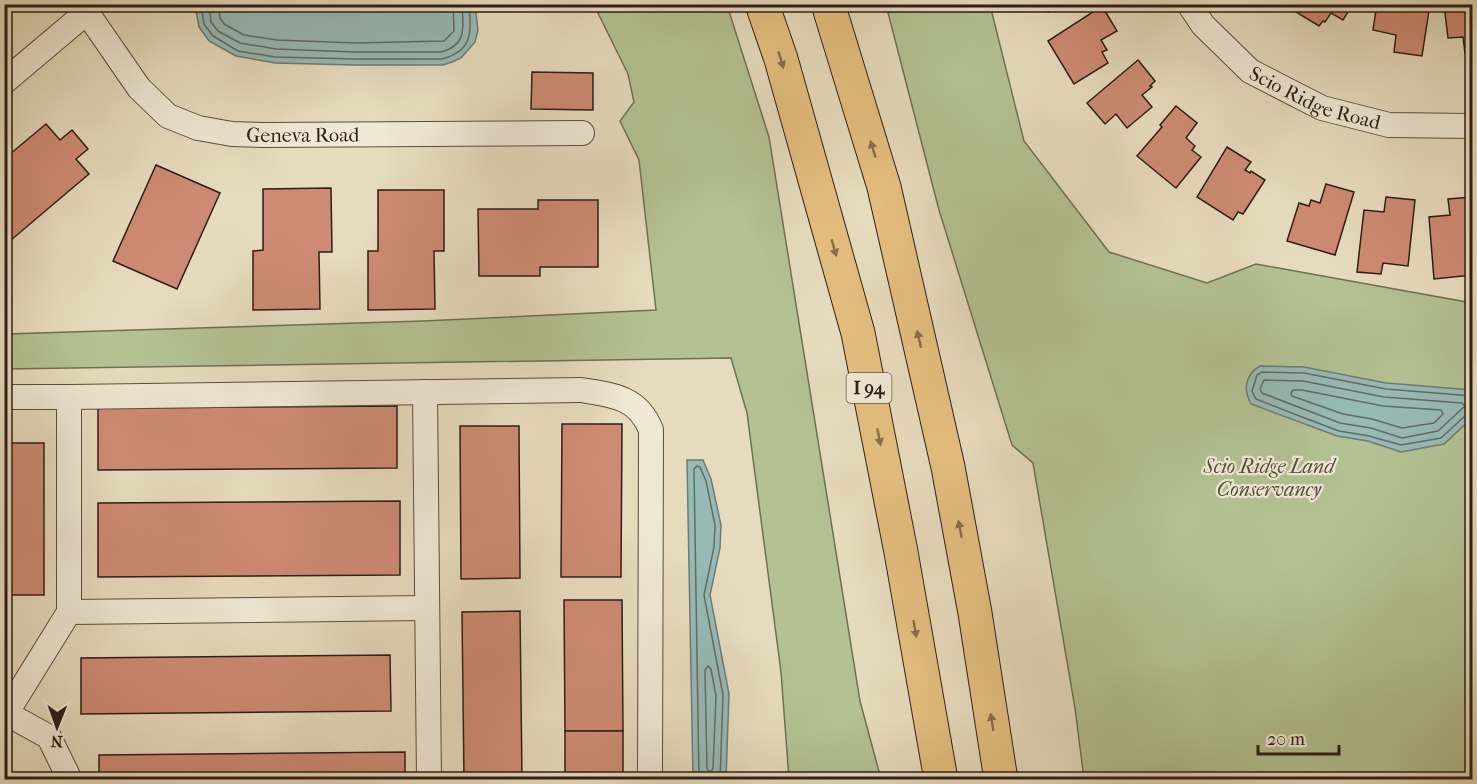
<svg xmlns="http://www.w3.org/2000/svg" width="1477" height="784" font-family="'IM FELL French Canon',serif">
<style>
.green{fill:#b3c193;stroke:#707054;stroke-width:1.5}
.water{fill:#97bab6;stroke:#6d7c76;stroke-width:1.5}
.lines{fill:none;stroke-linecap:round;stroke-linejoin:round}
.shore{stroke:#626c66;stroke-width:1.5}
.building{fill:#ce8a74;stroke:#2d1e16;stroke-width:1.5}
.street-casing{stroke:#5b4d40;stroke-width:26}
.highway-casing{stroke:#2d1e16;stroke-width:35}
.street{stroke:#efe8d4;stroke-width:24}
.highway{stroke:#e3be7e;stroke-width:33}
.oneway{fill:#886e4a}
.labels{text-anchor:middle;stroke-width:4.5;stroke-linejoin:round;paint-order:stroke}
.shield{fill:#efe8d4;stroke:#675b4f;stroke-width:1.5}
.shield-label{font-size:18px;font-weight:bold;fill:#2d1e16}
.street-label{font-size:20px;fill:#2d1e16;stroke:#efe8d4}
.park-label{font-size:20px;font-style:italic;fill:#554f3c;stroke:#efe8d4}
</style>
<rect width="100%" height="100%" fill="#e6dbbd"/>
<filter id="stains"><feTurbulence type="fractalNoise" baseFrequency=".00333" numOctaves="4"/><feColorMatrix values="0 0 0 0 .2 0 0 0 0 .09 0 0 0 0 .02 0 0 0 .5 -.17"/></filter>
<radialGradient id="worn" r=".72"><stop offset=".6" stop-color="#630" stop-opacity="0"/><stop offset="1" stop-color="#630" stop-opacity=".3"/></radialGradient>
<g class="green">
<polygon points="594,5 727,5 769,137 860,701 881,779 789,779 781,672 747,413 731,358 5,369 5,334 423,321 656,310 639,160 620,121 634,102 628,74"/>
<polygon points="886,5 990,5 1024,141 1109,252 1207,283 1256,264 1472,303 1472,779 1084,779 1075,708 1033,463 1012,445 939,210"/>
</g>
<g class="water">
<polygon points="195,5 475,5 478,30 475,42 461,58 452,62 443,65 355,65 275,63 236,56 209,41 199,27"/>
<path d="M1260 366 1304 367 1386 383 1472 390V418L1444 444 1401 452 1368 441 1337 436 1251 404C1243 389 1245 375 1260 366Z"/>
<polygon points="687,460 703,460 711,479 721,525 720,548 710,595 729,694 726,779 693,779"/>
</g>
<g class="lines">
<g class="shore">
<path d="M201 4 204 24 213 36 238 51 275 57 356 59H442C474 51 471 31 469 4"/>
<path d="M209 4 211 22 218 31 240 43 276 49 356 52H441C468 45 463 26 462 4"/>
<polyline points="218,4 220,18 224,24 244,35 277,40 356,43 444,41 454,31 453,4"/>
<polygon points="1264,380 1303,381 1384,397 1462,403 1465,406 1438,431 1402,438 1371,428 1340,423 1262,393 1260,389"/>
<polygon points="1293,390 1302,390 1383,406 1441,410 1443,414 1434,423 1402,428 1372,419 1343,414 1292,396 1291,393"/>
<polyline points="1472,396 1386,389 1304,373 1262,372 1257,375 1252,391 1256,399 1302,417 1339,431 1369,436 1401,445 1441,438 1466,415 1472,414"/>
<polygon points="708,666 711,669 716,696 713,769 710,772 707,769 705,670"/>
<polyline points="699,780 694,469 697,466 700,467 706,481 715,525 714,547 704,595 723,695 720,780"/>
</g>
</g>
<g class="building">
<polygon points="1046,4 1069,4 1048,12"/>
<polygon points="1300,4 1353,4 1343,20 1331,13 1325,22 1323,21 1319,26 1296,12"/>
<polygon points="1377,4 1430,4 1422,56 1394,52 1396,35 1373,30"/>
<polygon points="1472,4 1472,53 1465,53 1463,37 1448,38 1444,5"/>
<polygon points="1102,6 1117,31 1101,40 1107,50 1102,52 1108,63 1074,84 1048,41"/>
<polygon points="1138,60 1155,81 1150,86 1152,87 1142,95 1152,107 1127,128 1116,114 1105,124 1087,103"/>
<polygon points="532,72 593,73 593,110 531,109"/>
<polygon points="1176,106 1197,123 1186,138 1195,146 1192,150 1201,157 1176,188 1137,156 1162,127 1160,125"/>
<polygon points="46,124 60,140 72,130 88,149 76,159 89,174 4,246 4,159"/>
<polygon points="1227,147 1251,162 1245,170 1250,173 1251,171 1265,180 1243,214 1238,212 1233,220 1197,197"/>
<polygon points="156,165 220,193 177,289 113,261"/>
<polygon points="1326,184 1354,192 1335,255 1287,241 1299,203 1309,206 1311,200 1320,203"/>
<polygon points="331,188 332,252 319,252 320,309 253,310 253,251 263,250 263,189"/>
<polygon points="378,190 444,190 444,251 434,251 435,309 368,310 368,251 378,251"/>
<polygon points="1386,197 1415,200 1408,266 1383,263 1381,274 1357,272 1364,210 1384,212"/>
<polygon points="1472,197 1472,275 1434,279 1429,217 1450,215 1448,199"/>
<polygon points="538,200 598,200 598,267 540,267 540,276 479,276 478,209 538,209"/>
<polygon points="397,406 397,468 98,470 98,408"/>
<polygon points="562,424 622,424 621,577 561,577"/>
<polygon points="460,426 519,426 520,578 461,579"/>
<rect x="4" y="443" width="40" height="152"/>
<polygon points="400,501 400,575 98,577 98,503"/>
<polygon points="564,600 622,600 623,731 565,731"/>
<polygon points="520,611 522,780 464,780 462,612"/>
<polygon points="390,655 391,711 81,714 81,658"/>
<rect x="565" y="731" width="58" height="49"/>
<polygon points="405,752 405,780 99,780 99,755"/>
</g>
<g class="lines">
<defs>
<g id="street">
<path id="s1" d="M81 4 139 88 168 116 198 128 232 134 264 135 582 133"/>
<path id="s2" d="M1189 4 1203 25 1250 71 1322 108 1389 125 1472 126"/>
<polyline points="4,82 87,12"/>
<polyline points="425,392 429,780"/>
<polyline points="4,397 69,397 69,612 4,717"/>
<path d="M69 397 581 390C613 395 638 397 651 430L650 780"/>
<polyline points="69,612 427,608"/>
<polyline points="4,712 49,737 70,780"/>
</g>
<g id="highway">
<polyline points="762,4 781,59 858,333 901,552 941,780"/>
<polyline points="828,4 884,187 948,467 975,613 1001,780"/>
</g>
</defs>
<use href="#street" class="street-casing"/>
<use href="#highway" class="highway-casing"/>
<use href="#street" class="street"/>
<use href="#highway" class="highway"/>
</g>
<defs><path id="oneway-solid" d="M-6-.8H1V-3.2L6.5 0L1 3.2V.8H-6Z" transform="scale(1.5)"/></defs>
<g class="oneway">
<use href="#oneway-solid" transform="translate(781 60) rotate(73)"/>
<use href="#oneway-solid" transform="translate(873 149) rotate(-107)"/>
<use href="#oneway-solid" transform="translate(834 248) rotate(74)"/>
<use href="#oneway-solid" transform="translate(919 339) rotate(-103)"/>
<use href="#oneway-solid" transform="translate(879 437) rotate(79)"/>
<use href="#oneway-solid" transform="translate(960 529) rotate(-101)"/>
<use href="#oneway-solid" transform="translate(915 629) rotate(80)"/>
<use href="#oneway-solid" transform="translate(992 722) rotate(-99)"/>
</g>
<g class="labels">
<rect class="shield" x="846.5" y="373" width="45" height="30" rx="4.5"/>
<g class="shield-label">
<text x="869" y="394">I 94</text>
</g>
<g class="street-label">
<text dy="7" stroke="none"><textPath href="#s2" startOffset="162">Scio Ridge Road</textPath></text>
<text dy="7" stroke="none"><textPath href="#s1" startOffset="280">Geneva Road</textPath></text>
</g>
<g class="park-label">
<text x="1269" y="473">Scio Ridge Land<tspan x="1269" dy="23">Conservancy</tspan></text>
</g>
</g>
<rect width="1477" height="784" fill="none" stroke="#e6dbbd" stroke-width="24"/>
<rect x="6" y="6" width="1465" height="772" fill="none" stroke="#2d1e16" stroke-width="3"/>
<rect x="12" y="12" width="1453" height="760" fill="none" stroke="#2d1e16" stroke-width="1.5"/>
<g transform="translate(57 727) rotate(181)" stroke="#efe8d4" stroke-width="4.5" paint-order="stroke">
<path d="M0-4.5L10 22L0 15L-10 22Z" fill="#2d1e16"/>
<text y="-9" font-size="16" font-weight="bold" text-anchor="middle" fill="#2d1e16">N</text>
</g>
<path d="M1258 745v9h81v-9" fill="none" stroke="#2d1e16" stroke-width="3"/>
<text x="1267" y="745" font-size="18" fill="#2d1e16" stroke="#efe8d4" stroke-width="4.5" paint-order="stroke">20 m</text>
<rect width="100%" height="100%" filter="url(#stains)"/>
<rect width="100%" height="100%" fill="url(#worn)"/>
</svg>
